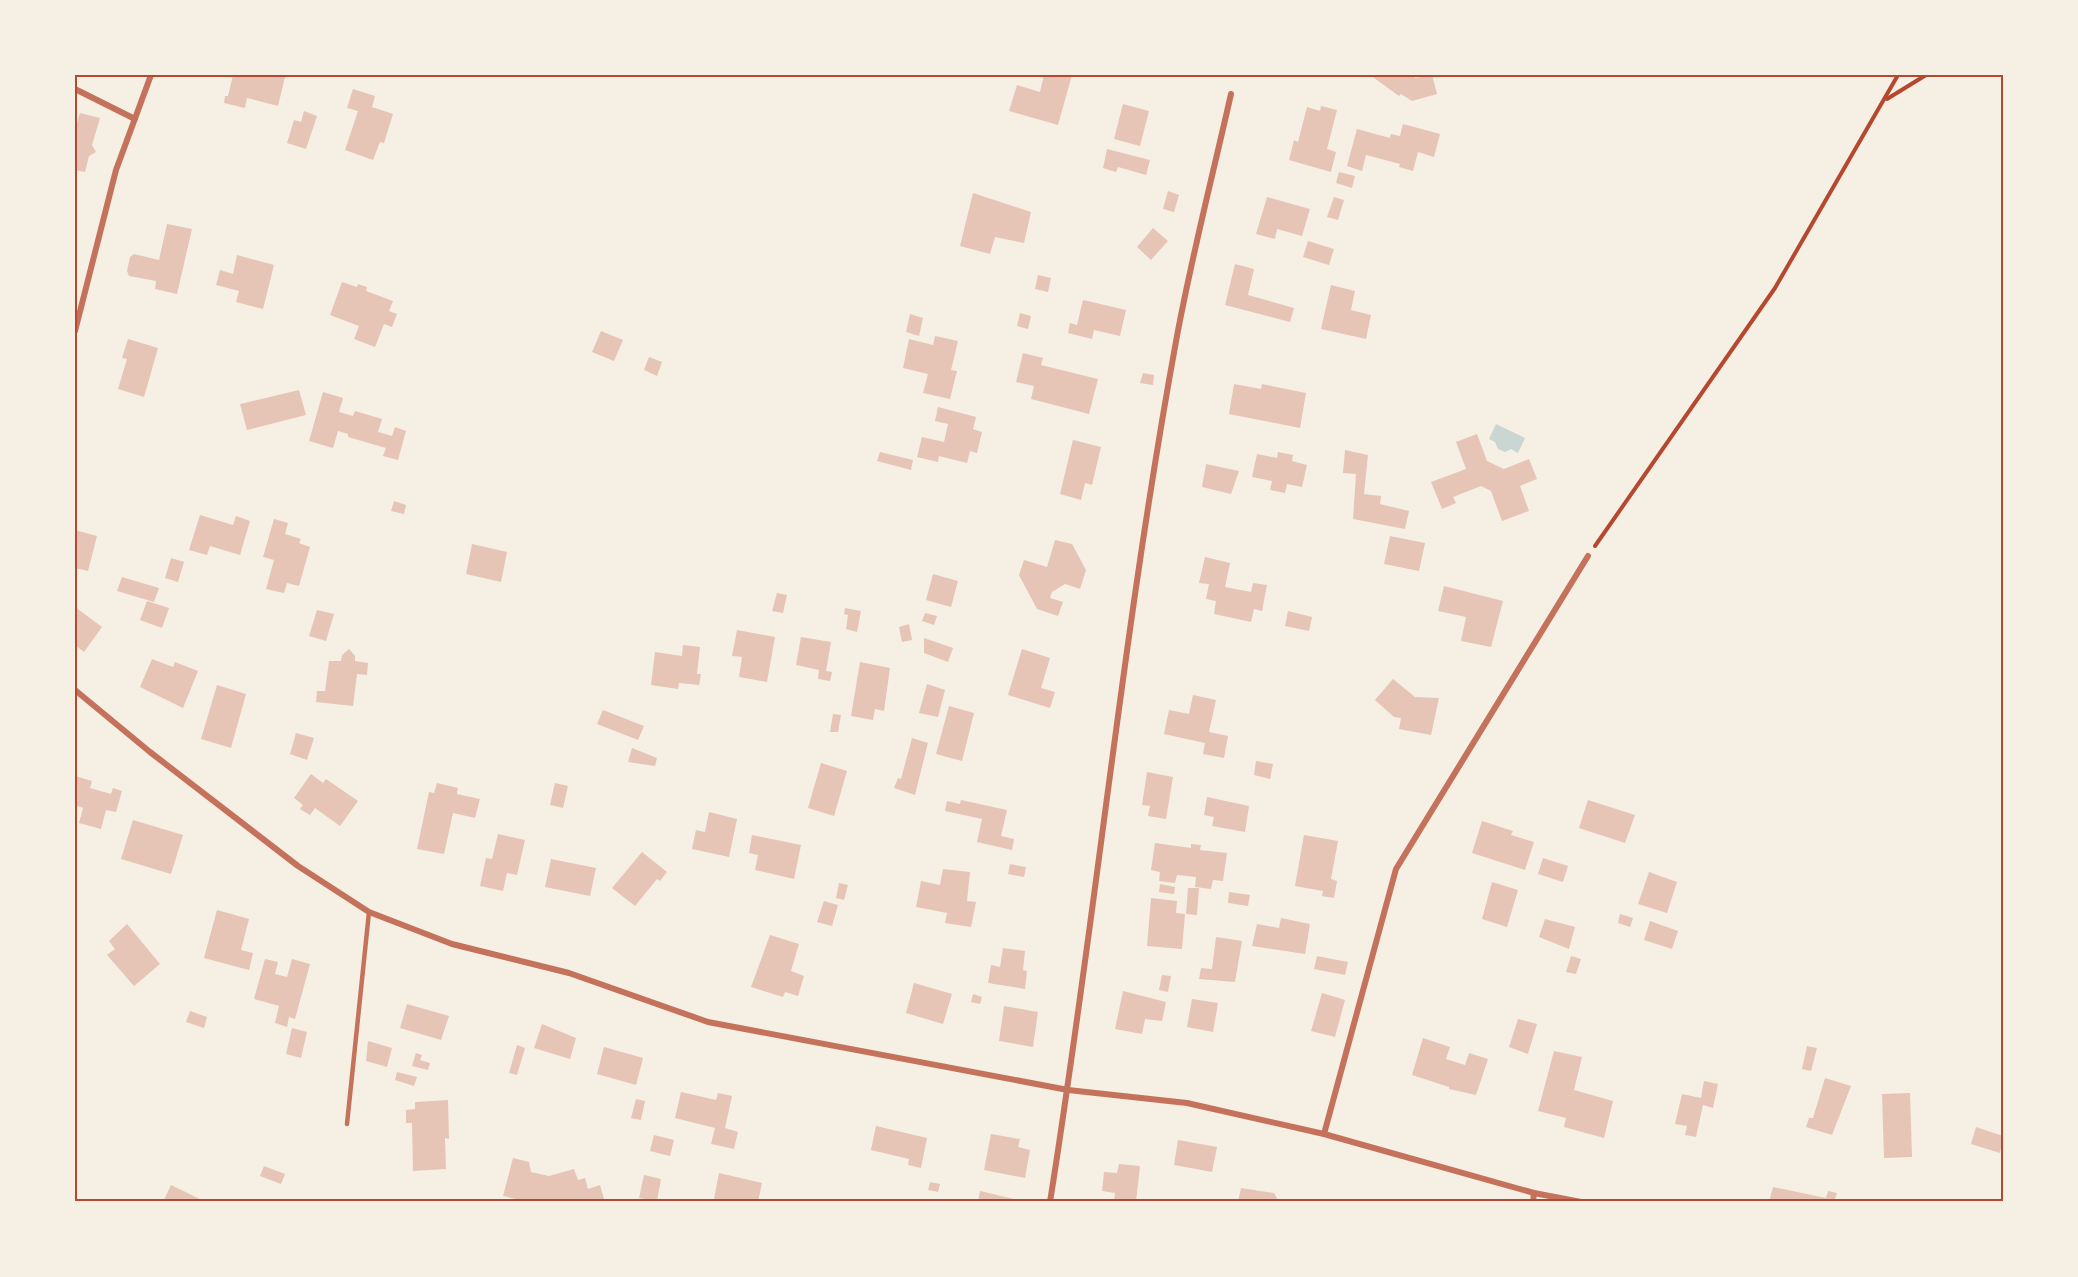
<svg xmlns="http://www.w3.org/2000/svg" width="2078" height="1277" font-family="'Roboto Condensed',sans-serif">
<style>
.water{fill:#c9d6d2}
.building{fill:#e6c5b7}
.lines{fill:none;stroke-linecap:round;stroke-linejoin:round}
.path{stroke:#b5482f;stroke-width:4}
.service{stroke:#c5725c;stroke-width:4.5}
.minor{stroke:#c5725c;stroke-width:6}
.neatline{fill:none;stroke:#b5482f;stroke-width:2}
</style>
<rect width="100%" height="100%" fill="#f6efe4"/>
<polygon class="water" points="1496,424 1525,438 1518,453 1511,449 1505,452 1498,449 1495,442 1489,439"/>
<g class="building">
<polygon points="233,75 285,77 278,106 247,98 245,108 224,103 225,96 228,96"/>
<polygon points="1044,75 1072,75 1058,125 1009,111 1017,85 1040,92"/>
<polygon points="1370,75 1414,75 1415,78 1432,75 1437,94 1412,101 1401,94 1399,96"/>
<polygon points="353,89 375,96 372,107 393,114 384,143 380,142 373,160 345,150 358,111 347,108"/>
<polygon points="1123,104 1149,111 1140,146 1114,139"/>
<polygon points="1321,106 1337,110 1327,149 1336,152 1331,172 1289,160 1294,140 1298,142 1307,107 1320,111"/>
<polygon points="304,111 317,116 306,149 287,143 294,120 301,122"/>
<polygon points="80,113 100,118 92,145 96,152 89,156 85,172 75,170 75,130"/>
<polygon points="1403,124 1440,134 1434,157 1418,152 1413,171 1399,167 1400,164 1366,155 1362,171 1347,166 1357,129 1390,138 1391,134 1400,136"/>
<polygon points="1107,149 1150,160 1146,175 1118,167 1116,172 1103,168"/>
<polygon points="1339,172 1355,176 1352,188 1336,183"/>
<polygon points="1168,191 1179,195 1174,212 1163,209"/>
<polygon points="973,193 1031,212 1024,243 995,237 990,254 960,246"/>
<polygon points="1267,197 1310,209 1302,236 1277,229 1275,239 1256,234"/>
<polygon points="1334,197 1344,200 1338,220 1327,217"/>
<polygon points="167,224 192,229 177,294 155,289 156,281 129,276 127,271 130,257 134,254 159,260"/>
<polygon points="1153,228 1168,241 1151,260 1137,247"/>
<polygon points="1308,241 1334,249 1329,265 1303,257"/>
<polygon points="237,255 274,265 263,309 236,302 239,291 216,285 220,270 233,274"/>
<polygon points="1235,264 1254,269 1248,295 1294,308 1290,322 1225,305"/>
<polygon points="1038,275 1051,278 1048,292 1035,289"/>
<polygon points="342,282 357,287 358,284 367,287 366,291 393,301 389,311 397,314 392,327 384,324 375,347 354,339 359,326 330,315"/>
<polygon points="1331,285 1355,291 1351,310 1371,315 1366,339 1321,329"/>
<polygon points="1083,300 1126,310 1120,336 1094,330 1092,339 1068,333 1070,323 1077,325"/>
<polygon points="1020,313 1031,316 1028,329 1017,326"/>
<polygon points="910,314 923,318 919,336 906,332"/>
<polygon points="601,331 623,340 614,361 592,352"/>
<polygon points="935,336 958,341 951,370 957,371 950,399 923,393 928,374 903,368 909,339 933,345"/>
<polygon points="128,339 158,348 144,397 118,389 127,359 122,358"/>
<polygon points="1023,353 1043,358 1041,365 1098,379 1089,414 1031,399 1034,386 1016,382"/>
<polygon points="649,357 662,362 657,376 644,370"/>
<polygon points="1143,373 1154,375 1153,385 1140,383"/>
<polygon points="1234,384 1261,389 1262,384 1306,393 1300,428 1229,414"/>
<polygon points="299,390 306,415 247,430 240,404"/>
<polygon points="323,392 343,398 339,412 353,416 355,411 382,419 378,432 392,436 395,427 406,431 398,460 383,456 386,448 348,437 348,434 338,431 333,448 309,441"/>
<polygon points="938,407 976,417 973,429 982,432 977,453 970,451 967,463 939,456 938,462 917,457 922,437 944,442 948,424 935,421"/>
<polygon points="1477,434 1487,461 1504,469 1529,459 1537,479 1520,486 1529,511 1502,521 1491,491 1481,486 1453,497 1456,503 1442,509 1431,482 1466,469 1456,442"/>
<polygon points="1073,440 1101,447 1092,485 1085,483 1081,500 1060,494"/>
<polygon points="1345,450 1368,455 1364,494 1381,496 1380,504 1409,511 1405,529 1353,519 1356,474 1343,473"/>
<polygon points="880,452 913,460 911,470 877,461"/>
<polygon points="1278,452 1293,455 1292,461 1307,465 1302,487 1287,484 1285,493 1270,490 1272,481 1252,477 1257,454 1277,458"/>
<polygon points="1206,464 1239,471 1231,494 1202,487"/>
<polygon points="394,501 406,505 404,514 391,511"/>
<polygon points="200,515 233,525 236,516 250,521 240,555 210,546 207,555 189,550"/>
<polygon points="274,519 288,523 285,534 301,539 299,543 310,547 299,586 287,583 284,593 266,589 274,560 263,557"/>
<polygon points="75,530 97,536 88,571 75,568"/>
<polygon points="1390,536 1425,543 1419,571 1384,564"/>
<polygon points="1055,540 1072,544 1086,570 1080,589 1065,584 1052,592 1050,598 1063,602 1058,616 1037,609 1019,575 1024,560 1047,567"/>
<polygon points="472,544 507,552 501,582 466,574"/>
<polygon points="1205,557 1230,563 1225,587 1251,592 1253,583 1267,585 1262,611 1254,609 1251,622 1214,614 1216,601 1206,599 1209,584 1199,583"/>
<polygon points="171,558 184,562 178,582 165,578"/>
<polygon points="933,574 958,581 951,607 926,600"/>
<polygon points="122,577 159,588 154,602 117,591"/>
<polygon points="1444,586 1503,601 1491,647 1461,641 1466,617 1438,611"/>
<polygon points="777,593 787,595 783,613 772,611"/>
<polygon points="147,601 169,608 162,628 140,620"/>
<polygon points="75,607 102,627 84,652 75,645"/>
<polygon points="845,608 861,611 857,632 846,629 848,615 844,614"/>
<polygon points="317,610 334,614 326,641 309,636"/>
<polygon points="1288,611 1312,617 1309,631 1285,626"/>
<polygon points="925,613 937,616 934,625 922,621"/>
<polygon points="909,624 912,640 902,642 899,627"/>
<polygon points="737,630 775,637 767,682 739,677 742,657 732,656"/>
<polygon points="801,637 831,642 826,671 832,672 830,681 818,679 819,670 796,665"/>
<polygon points="924,638 953,648 948,662 924,653"/>
<polygon points="683,645 700,647 697,674 701,674 699,685 679,683 678,689 651,685 655,652 682,656"/>
<polygon points="349,649 355,656 355,661 368,663 367,675 357,674 353,706 316,702 317,691 325,691 329,661 341,661 342,655"/>
<polygon points="1022,649 1050,658 1041,688 1055,692 1050,708 1008,695"/>
<polygon points="152,659 173,667 175,662 198,671 183,708 140,687"/>
<polygon points="860,662 890,668 884,711 875,709 873,720 851,716"/>
<polygon points="1393,679 1415,697 1439,698 1431,735 1399,729 1401,718 1394,717 1375,700"/>
<polygon points="927,684 945,690 938,717 919,713"/>
<polygon points="217,685 246,694 231,748 201,739"/>
<polygon points="1193,695 1216,700 1209,732 1228,736 1224,758 1203,754 1205,743 1164,734 1169,710 1189,714"/>
<polygon points="949,706 974,713 962,761 936,754"/>
<polygon points="603,710 644,726 638,740 597,724"/>
<polygon points="833,714 841,715 838,732 830,732"/>
<polygon points="296,733 314,738 307,760 290,754"/>
<polygon points="912,738 928,743 915,795 894,788 898,778 901,779"/>
<polygon points="632,748 657,758 655,766 628,762"/>
<polygon points="1256,761 1273,764 1270,779 1254,775"/>
<polygon points="821,763 847,771 834,816 808,808"/>
<polygon points="1147,772 1173,777 1166,819 1148,816 1150,806 1142,805"/>
<polygon points="311,774 323,783 326,779 358,801 340,826 315,808 310,815 300,809 303,805 294,798"/>
<polygon points="75,776 92,781 90,788 111,794 113,788 122,791 116,812 106,810 101,829 79,823 83,808 75,805"/>
<polygon points="437,783 458,788 457,794 480,799 475,818 453,813 444,854 417,849 429,792 434,793"/>
<polygon points="555,783 568,786 563,808 550,805"/>
<polygon points="1207,797 1249,806 1245,832 1212,826 1214,817 1204,815"/>
<polygon points="961,800 1007,810 1001,836 1014,839 1012,850 977,842 982,819 945,811 947,801 960,804"/>
<polygon points="1588,800 1635,815 1625,843 1579,828"/>
<polygon points="709,812 737,819 729,857 692,849 696,830 705,832"/>
<polygon points="133,820 183,835 171,874 121,859"/>
<polygon points="1482,821 1513,831 1511,835 1534,842 1525,870 1472,853"/>
<polygon points="498,834 525,840 517,875 507,873 503,891 480,886 486,858 492,859"/>
<polygon points="752,835 801,845 794,879 755,870 758,855 749,853"/>
<polygon points="1304,835 1338,841 1331,879 1337,881 1334,898 1322,896 1323,891 1295,886"/>
<polygon points="1155,843 1191,848 1191,844 1201,845 1200,850 1227,853 1223,881 1213,880 1211,889 1195,887 1196,877 1187,876 1177,875 1175,883 1159,881 1160,872 1151,870"/>
<polygon points="642,852 667,872 660,881 657,879 635,906 612,888"/>
<polygon points="1543,858 1568,866 1563,882 1538,874"/>
<polygon points="551,859 596,868 590,896 545,887"/>
<polygon points="1010,864 1026,867 1024,877 1008,874"/>
<polygon points="943,869 970,872 967,901 976,902 971,927 945,923 947,913 916,907 921,881 940,885"/>
<polygon points="1649,872 1677,882 1667,913 1638,904"/>
<polygon points="1492,882 1518,890 1507,927 1482,919"/>
<polygon points="839,883 848,885 844,900 836,898"/>
<polygon points="1160,884 1175,887 1174,894 1159,892"/>
<polygon points="1188,888 1199,888 1197,915 1186,914"/>
<polygon points="1229,892 1250,895 1248,906 1228,903"/>
<polygon points="1151,898 1177,901 1176,913 1185,914 1182,949 1147,946"/>
<polygon points="824,901 838,905 832,926 817,922"/>
<polygon points="217,910 249,919 241,950 253,953 249,970 204,958"/>
<polygon points="1620,914 1633,918 1630,927 1618,923"/>
<polygon points="1281,918 1310,924 1305,954 1252,946 1257,924 1279,928"/>
<polygon points="1545,919 1575,927 1569,949 1539,937"/>
<polygon points="1650,921 1678,931 1672,949 1644,940"/>
<polygon points="127,924 160,964 134,986 107,955 115,949 109,941"/>
<polygon points="770,935 799,944 791,971 804,976 798,996 785,992 783,997 751,987"/>
<polygon points="1216,937 1242,941 1235,982 1199,979 1201,968 1212,969"/>
<polygon points="1003,948 1025,951 1023,970 1027,971 1025,989 988,983 991,965 1000,967"/>
<polygon points="1317,956 1348,962 1345,975 1314,969"/>
<polygon points="1571,956 1581,959 1576,974 1566,972"/>
<polygon points="265,959 278,962 275,974 287,977 292,959 310,964 295,1019 289,1017 287,1027 275,1023 279,1006 254,999"/>
<polygon points="1162,975 1171,976 1168,992 1159,990"/>
<polygon points="914,983 952,994 943,1024 906,1013"/>
<polygon points="1123,991 1166,1002 1162,1021 1145,1019 1142,1034 1115,1029"/>
<polygon points="1322,993 1345,1000 1335,1037 1311,1031"/>
<polygon points="973,994 982,997 980,1004 971,1002"/>
<polygon points="1192,999 1218,1003 1213,1032 1187,1027"/>
<polygon points="407,1004 449,1016 441,1040 400,1028"/>
<polygon points="1004,1006 1038,1012 1033,1047 999,1041"/>
<polygon points="190,1011 207,1017 204,1028 186,1022"/>
<polygon points="1518,1019 1537,1024 1528,1054 1509,1047"/>
<polygon points="542,1024 576,1038 570,1059 534,1048"/>
<polygon points="292,1028 307,1032 301,1058 286,1054"/>
<polygon points="1423,1038 1450,1047 1446,1059 1465,1065 1469,1053 1488,1059 1476,1095 1449,1089 1449,1087 1412,1075"/>
<polygon points="368,1041 392,1048 387,1067 366,1061"/>
<polygon points="517,1045 525,1048 517,1075 509,1073"/>
<polygon points="1807,1046 1817,1048 1811,1071 1802,1069"/>
<polygon points="604,1047 643,1058 636,1085 597,1074"/>
<polygon points="1554,1051 1582,1057 1574,1090 1613,1101 1604,1138 1564,1127 1566,1118 1538,1111"/>
<polygon points="416,1053 422,1055 420,1060 430,1063 428,1070 412,1066"/>
<polygon points="397,1072 417,1077 414,1086 395,1080"/>
<polygon points="1825,1078 1851,1086 1832,1135 1806,1127 1809,1118 1813,1118"/>
<polygon points="1704,1081 1718,1084 1713,1108 1703,1105 1696,1137 1685,1135 1687,1126 1675,1124 1682,1094 1701,1098"/>
<polygon points="681,1092 716,1100 718,1093 732,1096 725,1128 738,1132 734,1149 711,1144 715,1128 675,1118"/>
<polygon points="1910,1093 1912,1157 1884,1158 1882,1094"/>
<polygon points="636,1099 645,1101 641,1120 631,1118"/>
<polygon points="448,1100 449,1139 445,1138 446,1169 413,1171 412,1123 406,1123 406,1110 415,1109 415,1102"/>
<polygon points="876,1126 927,1138 921,1168 908,1165 909,1159 871,1150"/>
<polygon points="1976,1127 2003,1136 2000,1153 1971,1144"/>
<polygon points="991,1134 1020,1139 1018,1147 1030,1150 1025,1178 984,1170"/>
<polygon points="654,1135 674,1140 670,1156 650,1151"/>
<polygon points="1178,1140 1217,1147 1212,1172 1174,1165"/>
<polygon points="513,1158 529,1162 531,1172 549,1176 574,1169 578,1180 585,1178 588,1189 600,1185 604,1199 593,1202 529,1202 503,1196"/>
<polygon points="1119,1164 1140,1166 1136,1202 1114,1202 1115,1193 1102,1191 1104,1172 1117,1173"/>
<polygon points="264,1166 285,1174 281,1184 260,1176"/>
<polygon points="719,1173 762,1183 758,1202 730,1202 714,1199"/>
<polygon points="644,1175 661,1179 657,1201 639,1198"/>
<polygon points="930,1182 940,1184 938,1192 928,1190"/>
<polygon points="171,1185 206,1202 163,1202"/>
<polygon points="1773,1187 1826,1198 1828,1191 1837,1193 1834,1202 1769,1202"/>
<polygon points="1241,1188 1274,1193 1279,1202 1238,1202"/>
<polygon points="980,1191 1018,1200 1018,1202 978,1202"/>
</g>
<g class="lines">
<g class="path">
<polyline points="1887,99 1926,75"/>
<polyline points="1595,546 1775,288 1898,75"/>
</g>
<polyline class="service" points="347,1124 369,912"/>
<g class="minor">
<polyline points="75,89 135,119"/>
<polyline points="75,331 116,170 151,75"/>
<polyline points="75,690 150,752 298,866 369,912 452,944 569,973 708,1022 1068,1090 1187,1103 1324,1134 1534,1193 1581,1202"/>
<polyline points="1324,1134 1396,869 1588,556"/>
<path d="M1050 1202C1096 914 1124 623 1177 336 1192 255 1213 174 1231 94"/>
<polyline points="1533,1202 1534,1193"/>
</g>
</g>
<rect width="2078" height="1277" fill="none" stroke="#f6efe4" stroke-width="153"/>
<rect x="76" y="76" width="1926" height="1124" class="neatline"/>
</svg>
